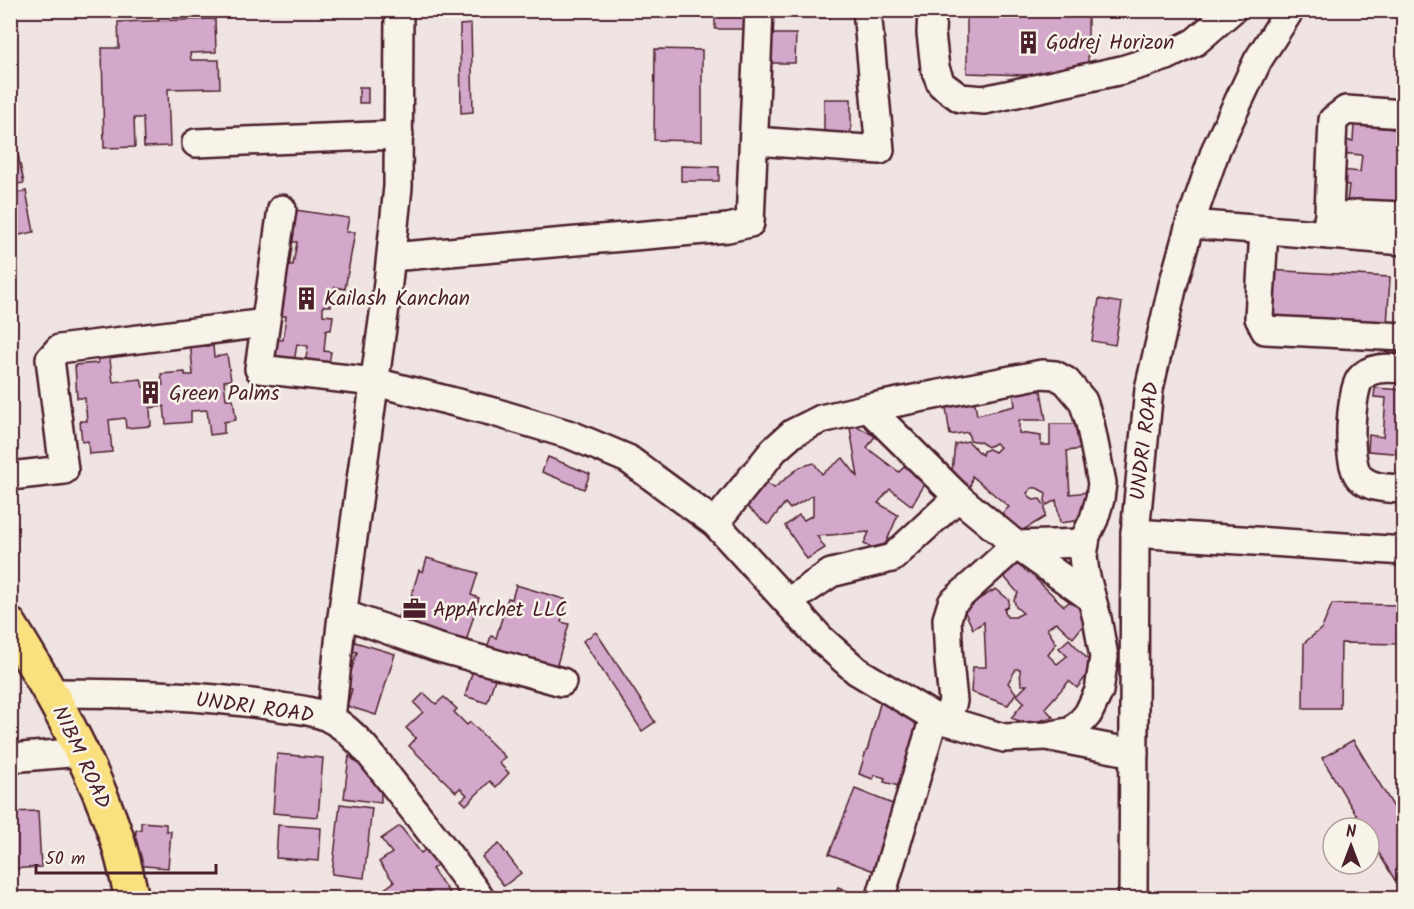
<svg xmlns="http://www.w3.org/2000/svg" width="1414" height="909" font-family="Kalam,sans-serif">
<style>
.building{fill:#d4a8cb;stroke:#4a1f2b;stroke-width:1.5}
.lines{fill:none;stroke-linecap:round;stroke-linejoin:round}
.minor-casing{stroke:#4a1f2b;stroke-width:32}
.major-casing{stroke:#4a1f2b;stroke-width:38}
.minor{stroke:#f7f3e8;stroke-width:27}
.major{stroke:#fbe080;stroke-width:33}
.labels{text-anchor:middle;stroke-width:5;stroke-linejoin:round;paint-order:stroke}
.poi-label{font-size:21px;fill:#4a1f2b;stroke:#f7f3e8;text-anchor:start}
.street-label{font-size:21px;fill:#4a1f2b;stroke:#f7f3e8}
</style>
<rect width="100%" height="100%" fill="#f0e4e2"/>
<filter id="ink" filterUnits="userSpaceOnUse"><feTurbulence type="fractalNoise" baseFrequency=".0167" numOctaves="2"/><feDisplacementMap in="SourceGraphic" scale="12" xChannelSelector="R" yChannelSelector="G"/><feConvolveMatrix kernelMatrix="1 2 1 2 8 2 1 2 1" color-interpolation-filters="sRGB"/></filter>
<g filter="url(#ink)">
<g class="building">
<rect x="715" y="10" width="31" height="19"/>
<polygon points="777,10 830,10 830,18 777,17"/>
<polygon points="967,10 1088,10 1088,77 967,73"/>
<polygon points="215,19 216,52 190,53 191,60 219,60 220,88 168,89 170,146 144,147 143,118 134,118 135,147 104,148 102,48 119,48 118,22"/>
<polygon points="471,24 473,112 461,113 460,25"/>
<polygon points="768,34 796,34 795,63 767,63"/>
<polygon points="655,49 702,50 702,141 654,140"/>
<rect x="359" y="87" width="9" height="16"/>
<rect x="824" y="99" width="27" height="38"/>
<polygon points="1354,125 1404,130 1404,208 1347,202 1349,185 1341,184 1342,170 1360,172 1362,155 1340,153 1341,140 1353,141"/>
<polygon points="15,140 24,183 11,185 12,194 26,191 34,232 10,237 10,141"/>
<polygon points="681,166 719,167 719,181 681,181"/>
<polygon points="289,209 349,218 346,232 355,232 345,289 335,287 331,306 323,306 323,315 333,316 331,330 326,330 324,351 331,352 329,364 304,370 308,346 297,344 293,368 270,363 271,339 283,340 286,316 277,316 284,264 293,265 297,242 284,242"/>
<polygon points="1267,270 1390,277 1387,326 1264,318"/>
<polygon points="1099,299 1122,303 1115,345 1092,341"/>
<polygon points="190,339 201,339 202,346 213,346 214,357 227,355 231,380 224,381 226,399 233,399 236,420 224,422 224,433 210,435 207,410 191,411 191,422 166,424 164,406 150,408 151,426 126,428 125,418 109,420 112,452 89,454 88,441 82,442 80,421 87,421 85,398 77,398 75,365 98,363 97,354 109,352 113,382 141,379 143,387 163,385 161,374 185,372 185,375 193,375"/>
<polygon points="1375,388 1404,390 1404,454 1368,451 1369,435 1383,437 1386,398 1374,397"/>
<polygon points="1013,391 1041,391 1046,420 1019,420 1019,433 1041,436 1041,445 1050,445 1050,424 1079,424 1082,449 1067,451 1070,494 1088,492 1090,519 1060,523 1056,500 1047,505 1045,501 1046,493 1037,488 1032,488 1027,493 1033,500 1040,499 1045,506 1045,517 1010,538 999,516 1009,507 972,476 970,488 951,480 955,444 968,441 982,455 983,451 989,449 995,452 1000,447 995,443 988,447 980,442 970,440 968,432 950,435 945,401 974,398 977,415 1015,406"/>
<polygon points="849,422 875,436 867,448 899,472 908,463 926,482 912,506 890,489 878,503 898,515 882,552 864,544 869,532 817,536 825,548 807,559 785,526 799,515 804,520 813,515 813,495 790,509 785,503 768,525 745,505 764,481 774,488 800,467 814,463 822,474 843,458 858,477"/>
<polygon points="548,457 590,474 584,489 542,472"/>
<polygon points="427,558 478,573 471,595 479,598 465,645 396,623 401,608 407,610 419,570 423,572"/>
<polygon points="1013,561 1024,569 1032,561 1043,572 1036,579 1064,606 1074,598 1091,616 1073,638 1056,622 1047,629 1056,643 1048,655 1057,664 1067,656 1059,648 1069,639 1094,666 1077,688 1069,681 1045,708 1053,717 1028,724 1011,718 1024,702 1017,695 1027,685 1021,685 1020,669 1016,669 1008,683 1016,693 1008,705 971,692 973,667 986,667 984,622 973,629 963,608 996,589 1009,600 1008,607 1004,609 1007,617 1015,617 1023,613 1016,607 1014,600 1018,593 1001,573"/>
<polygon points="516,585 567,600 561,622 569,624 555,671 486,651 491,636 496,638 508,598 512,599"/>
<polygon points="1332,604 1404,605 1404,644 1341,643 1340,708 1303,708 1304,643 1322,628"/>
<polygon points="596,632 655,722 642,731 583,641"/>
<polygon points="355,642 395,654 376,715 347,706 352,689 346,688 357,652 352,651"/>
<polygon points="475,663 498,670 487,703 465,696"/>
<polygon points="424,693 436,704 444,697 457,709 454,712 467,725 470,722 505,757 499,763 509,773 496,787 490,781 466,805 461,800 467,795 460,788 456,792 409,746 416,738 406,728 423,712 414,703"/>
<polygon points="881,700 896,704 894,710 904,713 921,712 899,786 884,782 885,778 875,775 873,779 859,774 866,751 867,751"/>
<polygon points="1353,740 1404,824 1404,884 1399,887 1369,837 1369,828 1364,828 1322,758"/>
<polygon points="277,754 323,758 318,817 273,813"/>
<polygon points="349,756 377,779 381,791 381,803 344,798"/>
<polygon points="855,789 905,809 879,873 829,854"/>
<polygon points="340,804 372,808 364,878 332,874"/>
<polygon points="38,811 41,867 10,869 10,812"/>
<polygon points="141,822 166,824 166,831 171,831 168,868 133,865 136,830 141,830"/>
<polygon points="278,825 321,828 319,861 276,858"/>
<polygon points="400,826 421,853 430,846 442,862 432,869 451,895 446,898 406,898 403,895 397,898 389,898 383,890 394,882 379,862 392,853 381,839"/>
<polygon points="499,844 521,873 504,886 482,857"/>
<polygon points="838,887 864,898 833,898"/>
</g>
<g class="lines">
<defs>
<g id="minor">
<polyline points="932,10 931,33 935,68 941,84 960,98 984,100 1122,70 1167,56 1195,42 1232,10"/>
<polyline points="754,141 880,150 867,10"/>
<polyline points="196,143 399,135"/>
<polyline points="282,209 259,369 375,382 494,412 571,435 628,459 715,523 821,639 857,671 934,717 1004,738 1047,736 1073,731 1088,714 1099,691 1104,657 1097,618 1085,573 1083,556 1086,536 1094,519 1100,499 1102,483 1090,423 1083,401 1066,381 1055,375 1042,374 868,408 821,419 793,433 774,450 715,523"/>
<polyline points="1328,220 1357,214 1404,216"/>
<polyline points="1190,224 1404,241"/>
<polyline points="1264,230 1259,318 1265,330 1404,337"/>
<polyline points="1328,235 1333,120 1346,110 1404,114"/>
<polyline points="391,257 728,228 750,223 759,10"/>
<path d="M1404 369C1389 368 1370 366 1360 379 1350 393 1346 465 1360 478 1372 489 1388 488 1404 489"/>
<polyline points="868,408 958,497 1016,545 1091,598"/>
<polyline points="10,476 64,470 50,359 59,349 265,323"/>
<polyline points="1135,533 1404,551"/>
<polyline points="788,602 831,573 892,558 958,497"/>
<polyline points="343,614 436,647 562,682"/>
<path d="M52 693C128 693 205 695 280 707 296 709 318 711 333 720 358 735 377 763 395 786 424 823 453 860 480 898"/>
<polyline points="331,719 341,624 387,292 398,187 399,10"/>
<polyline points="947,721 953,701 949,662 947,619 952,603 1016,545 1085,543"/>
<polyline points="1051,737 1134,753"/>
<polyline points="10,758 82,752"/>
<polyline points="881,896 934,717"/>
<polyline points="1133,898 1135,533 1149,389 1173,285 1190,224 1216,149 1258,60 1290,10"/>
</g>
<path id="major" d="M10 625C52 693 90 760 116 836 123 856 127 878 132 898"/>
</defs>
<use href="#minor" class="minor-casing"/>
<use href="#major" class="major-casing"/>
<use href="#minor" class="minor"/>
<use href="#major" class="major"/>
</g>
</g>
<defs>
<symbol id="building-bare" viewBox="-9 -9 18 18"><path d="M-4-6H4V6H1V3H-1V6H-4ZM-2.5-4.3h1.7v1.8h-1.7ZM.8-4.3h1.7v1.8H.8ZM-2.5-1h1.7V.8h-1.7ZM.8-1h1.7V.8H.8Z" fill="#4a1f2b" stroke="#f7f3e8" stroke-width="2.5" paint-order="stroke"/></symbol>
<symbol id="office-bare" viewBox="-9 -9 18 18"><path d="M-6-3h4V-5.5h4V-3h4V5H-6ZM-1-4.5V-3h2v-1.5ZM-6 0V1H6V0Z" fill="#4a1f2b" stroke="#f7f3e8" stroke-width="2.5" paint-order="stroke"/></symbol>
</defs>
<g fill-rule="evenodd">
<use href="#building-bare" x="1012" y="26" width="33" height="33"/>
<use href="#building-bare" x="290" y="282" width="33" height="33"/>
<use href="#building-bare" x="134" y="376" width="33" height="33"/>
<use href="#office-bare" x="398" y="592" width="33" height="33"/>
</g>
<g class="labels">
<g class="poi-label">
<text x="1046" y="49">Godrej Horizon</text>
<text x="324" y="305">Kailash Kanchan</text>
<text x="169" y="400">Green Palms</text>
<text x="433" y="616">AppArchet LLC</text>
</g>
<g class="street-label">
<text transform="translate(1144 441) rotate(-83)" y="7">UNDRI ROAD</text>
<text transform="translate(255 707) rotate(8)" y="7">UNDRI ROAD</text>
<text transform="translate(82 757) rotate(65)" y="7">NIBM ROAD</text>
</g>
</g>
<rect width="1414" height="909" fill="none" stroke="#f7f3e8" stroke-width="36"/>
<rect x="18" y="18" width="1378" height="873" fill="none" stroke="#4a1f2b" stroke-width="2" filter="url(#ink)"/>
<g transform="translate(1351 846)"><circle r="28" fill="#f7f3e8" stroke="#b29e9c" stroke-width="1.5"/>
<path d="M0-4.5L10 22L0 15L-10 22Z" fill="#4a1f2b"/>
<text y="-9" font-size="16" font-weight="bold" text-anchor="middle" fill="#4a1f2b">N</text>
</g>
<path d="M36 864v9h180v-9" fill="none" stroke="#4a1f2b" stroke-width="3"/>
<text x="45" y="864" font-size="18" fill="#4a1f2b" stroke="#f7f3e8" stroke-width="4.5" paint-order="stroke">50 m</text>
</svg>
